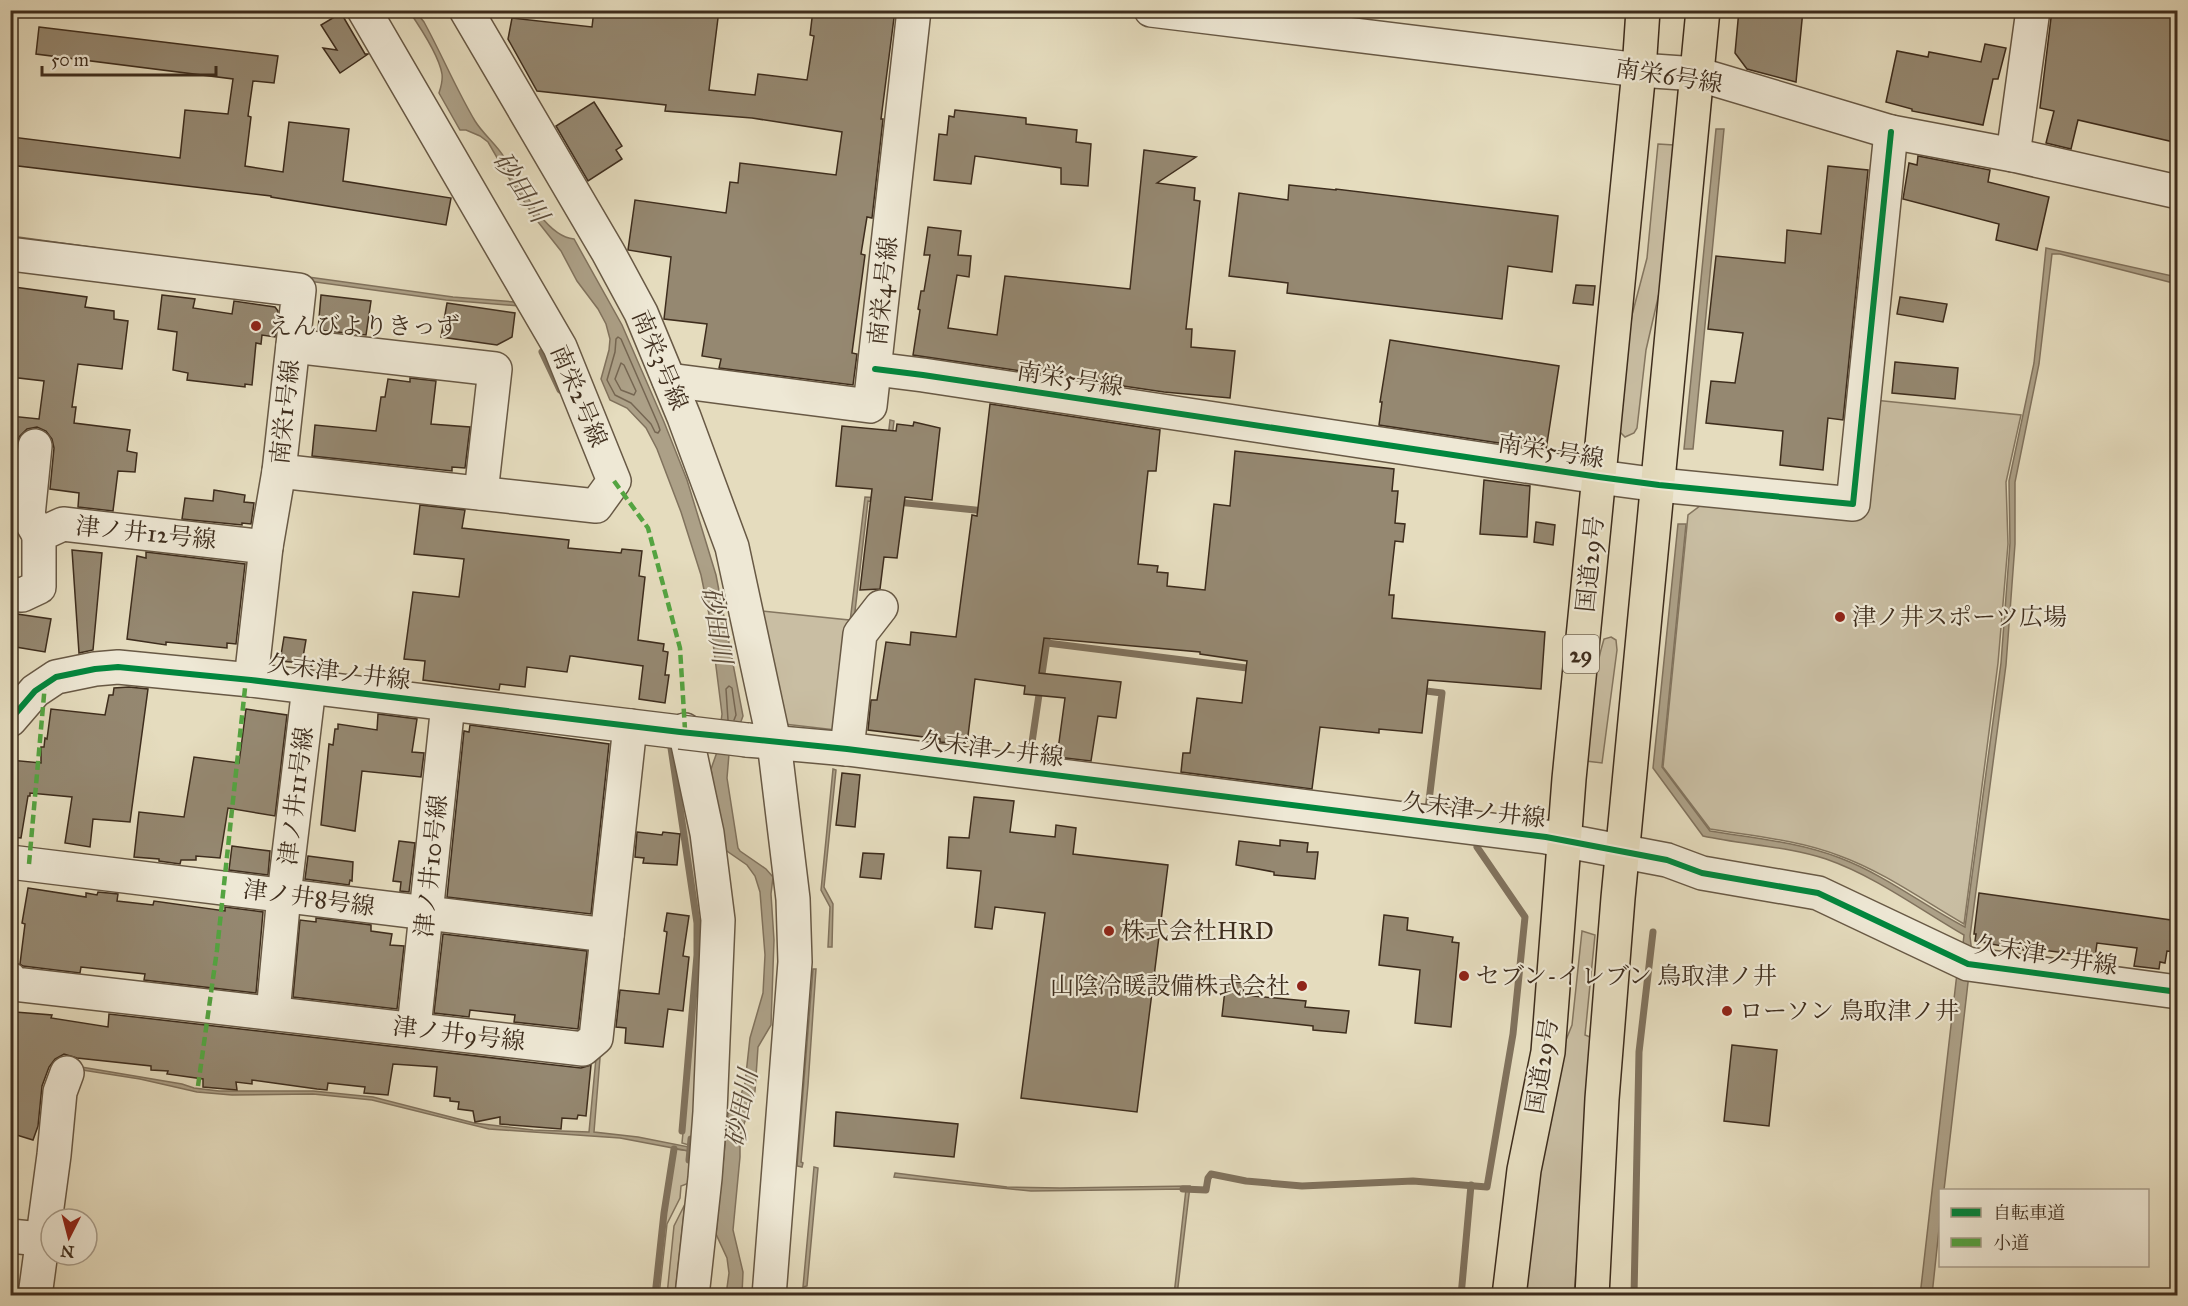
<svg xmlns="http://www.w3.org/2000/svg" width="2188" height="1306" font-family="'IM FELL Great Primer','Noto Serif JP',serif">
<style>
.green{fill:#c9bea3;stroke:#847660;stroke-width:1.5}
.water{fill:#aca087;stroke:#80725d;stroke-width:1.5}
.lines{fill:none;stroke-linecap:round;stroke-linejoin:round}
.shore{stroke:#756652;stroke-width:1.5}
.stream{stroke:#80725d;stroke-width:7}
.building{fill:#958871;stroke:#3e2d1d;stroke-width:1.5}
.minor-casing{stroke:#685945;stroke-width:36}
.highway-casing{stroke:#3e2d1d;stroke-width:36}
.minor{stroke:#eee8d5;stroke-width:33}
.highway{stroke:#e5dcbe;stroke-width:33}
.minor-bridge-casing{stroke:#685945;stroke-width:36;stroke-linecap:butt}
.minor-bridge{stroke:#eee8d5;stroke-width:33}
.quiet{stroke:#54a441;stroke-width:4.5;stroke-dasharray:9 4.5;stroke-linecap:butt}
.cycleway-casing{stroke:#eee8d5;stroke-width:10}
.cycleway{stroke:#00873e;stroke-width:6}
.poi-dot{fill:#8f2418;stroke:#eee8d5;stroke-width:2}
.labels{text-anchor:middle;stroke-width:4.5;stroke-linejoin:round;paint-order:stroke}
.shield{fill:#eee8d5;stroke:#736554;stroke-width:1.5}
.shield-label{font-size:22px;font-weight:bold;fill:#3e2d1d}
.street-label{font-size:24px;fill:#3e2d1d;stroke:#eee8d5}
.poi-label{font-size:24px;fill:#3e2d1d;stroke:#eee8d5;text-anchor:start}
.water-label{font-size:26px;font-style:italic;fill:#5a4a38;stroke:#eee8d5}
</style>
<rect width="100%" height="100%" fill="#e5dcbe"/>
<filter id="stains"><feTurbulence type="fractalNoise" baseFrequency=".00333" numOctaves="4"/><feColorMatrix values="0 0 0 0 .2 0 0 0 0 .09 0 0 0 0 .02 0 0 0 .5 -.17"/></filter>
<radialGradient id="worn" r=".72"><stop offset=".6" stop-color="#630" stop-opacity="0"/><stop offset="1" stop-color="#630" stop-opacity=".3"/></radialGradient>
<g class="green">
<polygon points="1658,144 1674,145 1666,263 1646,350 1637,428 1634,433 1625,437 1620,432 1625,359 1632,315 1647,258"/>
<path d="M1874 400 2021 415 2006 482 2008 544 1998 663 1964 924C1924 901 1884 872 1840 856 1799 840 1753 836 1710 829L1663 767 1688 515 1709 499 1863 515Z"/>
<polygon points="761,611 849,620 836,730 784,724"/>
<path d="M1611 637 1616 640 1617 650 1602 763 1586 761C1590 721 1592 678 1604 639Z"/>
<polygon points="672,743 711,925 697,1180 681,1186 680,1198 667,1224 659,1295 657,1296 664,1222 675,1149 689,1151 689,1145 682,1143 693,1031 699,922"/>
<polygon points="1582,931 1595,935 1585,1035 1595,1039 1574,1295 1522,1296 1550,1105 1566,1040 1572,1025"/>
<polygon points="685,1204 675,1295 667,1295 674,1226"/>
</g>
<g class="water">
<path d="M409 11H415L424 22C442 55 456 89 475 121 483 134 496 144 504 157 519 181 543 236 574 239L622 325 664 422 687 480 716 575 743 716 729 754 727 778 738 848 740 851 766 869 773 877 771 894 774 940 771 1025 758 1047 755 1091 740 1136V1157L733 1230 743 1272 742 1295H726L729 1273 727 1258 716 1234 728 1114 740 1097 745 1083 750 1038 763 993 765 955 760 892 755 876 747 865 724 849 711 769 717 752 722 714 710 619 701 575 681 512 657 449 646 428 627 408 610 400 601 379 609 350 610 339 606 324 598 309 577 281 561 251 535 218 510 180 488 142 480 136 466 130H460L439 93C441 87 443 81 442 74 439 55 420 27 409 11Z"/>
<polygon points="1716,129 1724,129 1693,449 1684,449"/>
<polygon points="11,236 453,297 515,302 520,306 446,300 11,240"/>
<path d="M2046 248 2177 277V284L2060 254H2052L2039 364 2015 482V544L2006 665 1970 936 1972 954 1962 953 1964 935C1919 909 1875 876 1826 859 1787 846 1744 845 1703 836L1653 768 1678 524H1686L1662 767 1710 831C1753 838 1799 842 1840 858 1885 875 1923 905 1965 927L2001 663 2010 543 2009 481 2034 363Z"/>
<polygon points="890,420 894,421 884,503 868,501 841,730 837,730 865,497 881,498"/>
<polygon points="833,769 836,770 824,887 833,904 832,947 828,947 830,907 821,890"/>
<polygon points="813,969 816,969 808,1085 801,1162 803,1163 802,1167 797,1166"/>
<polygon points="1957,973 1969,974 1944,1190 1940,1190 1940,1220 1932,1295 1920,1296"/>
<polygon points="10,1055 182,1084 194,1088 219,1091 313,1091 373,1097 474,1123 533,1130 589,1132 596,1058 600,1058 594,1132 638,1137 689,1147 689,1151 620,1138 489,1129 372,1100 313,1094 232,1095 197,1092 140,1079 31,1062"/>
<polygon points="814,1167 818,1168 807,1286 803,1287"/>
<polygon points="895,1173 1007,1187 1060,1188 1190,1186 1177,1295 1174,1295 1186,1189 1031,1191 894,1177"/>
</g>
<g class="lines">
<g class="shore">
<polygon points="618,337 621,339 658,424 660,430 658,433 655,432 651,424 631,403 615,395 607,380 615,352 616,339"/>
<polygon points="621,363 624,365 636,391 634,395 621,390 615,379"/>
<polyline points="728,720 726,689 729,686 732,688 736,715 734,720"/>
</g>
<g class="stream">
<polyline points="542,352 560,390"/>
<polyline points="897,502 985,511"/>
<polyline points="1047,643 1255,669"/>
<polyline points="1418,690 1442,693 1428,809"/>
<polyline points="671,748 697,923 697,955 682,1131"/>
<polyline points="1030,756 1047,640"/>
<polyline points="689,1160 691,1139"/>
<polyline points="1183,1189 1206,1190 1208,1178 1211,1174 1246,1181 1302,1186 1413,1181 1487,1187 1513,1034 1525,917 1477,847"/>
<polyline points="655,1296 664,1213 674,1149"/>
<polyline points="1461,1296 1471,1185"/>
<polyline points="1634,1296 1639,1052 1653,932"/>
</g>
</g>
<g class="building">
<polygon points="594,10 719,10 709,90 755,95 758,74 807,80 814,36 810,35 813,10 895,10 881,119 883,119 872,218 867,217 861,254 865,255 852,353 857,354 853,385 719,368 721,359 702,356 707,324 664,319 671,257 628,250 635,200 726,213 730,182 738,183 740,163 836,175 842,132 752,118 665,111 666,105 537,91 508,39 512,18 592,27"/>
<polygon points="1739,10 1803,10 1796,82 1747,69 1735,53"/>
<polygon points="2052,10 2178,10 2178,143 2078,120 2071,149 2046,143 2054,111 2040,108"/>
<polygon points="341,13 365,54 368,54 340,73 323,48 337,50 321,25"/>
<polygon points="39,27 278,56 274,83 253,81 248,116 251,117 245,166 283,172 289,122 349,129 343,181 451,198 446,225 271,197 271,196 10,165 12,137 180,158 185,110 228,114 233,79 36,54"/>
<polygon points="1985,44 2006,48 1998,79 1993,79 1983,125 1912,111 1912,109 1886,102 1897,51 1928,57 1929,52 1981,62"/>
<polygon points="594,102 622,146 616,150 622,159 588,181 556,126"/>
<polygon points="955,110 1026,118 1026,124 1077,130 1076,142 1091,144 1088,186 1061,184 1061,168 975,156 971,184 934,180 939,134 947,135 949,116 954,117"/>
<polygon points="1144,150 1196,157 1157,183 1195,188 1194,200 1200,201 1186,329 1192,329 1191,347 1235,351 1230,398 1164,392 913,355 920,310 918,309 921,291 924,291 930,255 924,255 928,227 961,231 958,255 971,256 969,277 957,275 948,328 997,335 1005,276 1130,289"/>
<polygon points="1918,156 1990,170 1988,182 2049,197 2037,250 1996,240 1999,224 1903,199 1909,163 1917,165"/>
<polygon points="1828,166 1868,170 1843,420 1828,418 1823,470 1780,465 1783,431 1706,423 1711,381 1735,383 1743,333 1708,329 1716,256 1785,263 1787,230 1821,234"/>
<polygon points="1289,185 1336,190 1336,189 1558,216 1552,272 1508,266 1502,319 1287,293 1288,283 1229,276 1239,193 1288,200"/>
<polygon points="1576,285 1595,286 1593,305 1573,303"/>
<polygon points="14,287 87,297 85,307 114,311 114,319 128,321 122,369 78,364 72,407 76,407 74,423 130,430 127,451 137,453 135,472 118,471 113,511 78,507 79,493 50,489 54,448 52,439 46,431 37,427 27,429 20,436 16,444 13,482 10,481 10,416 39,419 44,381 10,377 10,318"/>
<polygon points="162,295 195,299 193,308 232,314 234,301 275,307 278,311 275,337 262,335 261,344 256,343 252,385 245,384 245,387 187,380 188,373 173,370 177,332 158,329"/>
<polygon points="321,295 371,301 366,335 318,330"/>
<polygon points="1900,297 1947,304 1943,322 1897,314"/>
<polygon points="447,303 515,313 512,337 497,345 441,337"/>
<polygon points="1390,340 1559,366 1546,450 1379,425 1382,402 1380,402"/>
<polygon points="1895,362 1958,368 1955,399 1892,393"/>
<polygon points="410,378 436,381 431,424 470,427 465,468 452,467 452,471 312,456 315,425 376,431 381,397 385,397 388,379 410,382"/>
<polygon points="990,404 1160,430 1156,471 1148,471 1138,564 1158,566 1157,572 1168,573 1167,586 1205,590 1214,504 1230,506 1235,451 1394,469 1392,491 1398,491 1395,523 1405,524 1403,542 1395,541 1389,595 1394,595 1392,618 1545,632 1541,689 1428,680 1422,733 1379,729 1379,733 1320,727 1312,789 1181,772 1183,753 1190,753 1197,698 1242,703 1247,661 1200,654 1200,652 1044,638 1039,673 1121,682 1116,718 1098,716 1091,761 1057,757 1065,698 1024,694 1025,686 975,679 967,744 940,742 940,739 868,730 871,700 877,700 886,642 910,645 911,632 956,637 972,515 977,516"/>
<polygon points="914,422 940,428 932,500 905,497 897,558 884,557 880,589 860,590 872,489 836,486 842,426 896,431 897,424 913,426"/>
<polygon points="1484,480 1530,486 1527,537 1480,534"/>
<polygon points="214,490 245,495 244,502 254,503 251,524 242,523 242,525 182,519 185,498 213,501"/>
<polygon points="420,505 465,510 462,528 569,540 568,548 621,553 622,549 642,551 639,576 645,577 638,640 664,644 663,651 668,652 665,675 669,675 665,703 639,699 643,666 572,656 570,656 567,672 527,667 525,687 500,684 499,690 423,680 425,661 404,659 413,592 459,597 464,559 414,554"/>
<polygon points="1536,522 1555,525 1553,545 1534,542"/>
<polygon points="72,550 102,553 93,650 79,653"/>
<polygon points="146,552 245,564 236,644 227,643 227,648 166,642 166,645 127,639 137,556 146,558"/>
<polygon points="10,613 51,619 45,652 10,646"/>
<polygon points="284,637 306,640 302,663 280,661"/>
<polygon points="129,687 148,689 130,822 93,819 90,847 65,843 72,797 30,793 30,796 28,796 21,838 10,837 10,760 41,763 41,747 44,747 45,738 47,739 51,709 105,715 109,695 113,695 114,688"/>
<polygon points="246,709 287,715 275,816 228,808 220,858 196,856 196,860 181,860 180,864 159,861 159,859 134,857 139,812 184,817 194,757 239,763"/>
<polygon points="378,714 417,719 412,752 424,753 421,777 362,771 355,831 321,825 329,744 333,745 335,729 338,729 338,724 377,730"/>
<polygon points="470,725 609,744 591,914 447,897 464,731 469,732"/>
<polygon points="842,773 860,775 855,827 836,825"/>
<polygon points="974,797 1014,801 1010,832 1055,837 1056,825 1076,828 1073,854 1168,865 1137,1112 1021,1098 1045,913 995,907 992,929 975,927 981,871 947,868 949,837 969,838"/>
<polygon points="637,832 662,835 663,832 680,834 677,865 643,863 644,858 635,857"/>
<polygon points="1280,840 1308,843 1307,852 1318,852 1315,879 1274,875 1274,872 1236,865 1239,841 1280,846"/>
<polygon points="399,841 415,843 409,892 400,891 401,882 393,881"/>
<polygon points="232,846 270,851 268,875 229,870"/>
<polygon points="863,853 884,854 881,879 860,877"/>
<polygon points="308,856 353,862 352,881 350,880 349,885 305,879"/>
<polygon points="28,888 86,897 86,893 97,895 98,892 118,894 117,901 153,905 154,901 225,911 225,907 263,912 256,993 144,980 145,974 81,967 80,973 23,966 20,964 25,924 22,923"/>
<polygon points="1979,893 2178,921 2178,952 2167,951 2165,963 2160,962 2159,969 2134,966 2137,948 2097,943 2095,957 2035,949 2034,952 1975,941 1976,934 1974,934"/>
<polygon points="667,913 689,916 683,956 689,957 683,1011 668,1009 663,1047 625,1043 626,1028 616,1027 620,990 659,994 667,932 664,931"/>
<polygon points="1384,915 1408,918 1407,930 1453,937 1452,942 1459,943 1451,1027 1415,1023 1420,970 1379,965"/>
<polygon points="316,918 371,925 371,931 392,934 390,945 404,946 397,1009 293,997 300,920 316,922"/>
<polygon points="443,934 587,951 578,1029 514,1022 515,1015 470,1010 469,1017 434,1013"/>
<polygon points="1226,981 1244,983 1243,995 1306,1001 1305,1007 1349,1011 1346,1033 1313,1030 1313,1026 1222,1016"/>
<polygon points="15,1012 52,1015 51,1018 108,1027 109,1014 581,1068 591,1065 586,1116 578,1115 577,1119 562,1118 561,1129 500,1124 500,1117 475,1122 473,1111 458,1109 459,1102 450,1101 450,1098 434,1096 437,1067 393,1064 388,1095 364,1093 365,1087 328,1083 327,1090 317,1089 252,1080 252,1084 236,1082 237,1090 203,1087 203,1079 167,1074 168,1071 151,1070 151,1066 77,1058 64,1054 55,1059 49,1067 42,1086 38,1126 33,1140 10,1133 10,1041 13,1041"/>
<polygon points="1732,1045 1777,1050 1769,1126 1724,1121"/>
<polygon points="836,1112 958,1124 954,1157 834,1146"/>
</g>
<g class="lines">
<defs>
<g id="minor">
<polyline points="466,10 608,252 641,313 684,417 732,547 774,742 793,899 795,962 769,1296"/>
<polyline points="1151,10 1639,70 1697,74 1891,132 2013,155 2178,192"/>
<polyline points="2013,155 2033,10"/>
<polyline points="10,254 299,290 279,471 266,547 251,680"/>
<polyline points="293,346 495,369 481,493"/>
<polyline points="875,369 923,375 1599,477 1659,485 1853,504 1891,132"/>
<polyline points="669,380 870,406 914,10"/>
<polyline points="35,446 28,516 39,535"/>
<polyline points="279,471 596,506 614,481 560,347 364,10"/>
<polyline points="10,594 22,595 39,587 39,535 63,524 266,547"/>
<polyline points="10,720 35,691 56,677 95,669 118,667 251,680 680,732"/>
<polyline points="685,730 707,833 718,920 710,1112 705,1178 692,1296"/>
<polyline points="747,740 847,749 1546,837 1667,860 1702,873 1818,893 1968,964 2178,992"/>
<polyline points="847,749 860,634 881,607"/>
<polyline points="10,862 607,935"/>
<polyline points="10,979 14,984 583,1049 596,1038 630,726"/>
<polyline points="273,1013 284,895 309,687"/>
<polyline points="414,1028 448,704"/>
<polyline points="10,1236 41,1239"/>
<polyline points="35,1296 54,1155 60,1092 67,1073"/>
</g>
<g id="highway">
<polyline points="1509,1296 1524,1170 1548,1052 1569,779 1639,70 1643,10"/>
<polyline points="1592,1296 1602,1099 1618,898 1703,10"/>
</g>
</defs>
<use href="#minor" class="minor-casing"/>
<use href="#highway" class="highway-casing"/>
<use href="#minor" class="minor"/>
<use href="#highway" class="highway"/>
<defs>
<polyline id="minor-bridge" points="680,732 747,740"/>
</defs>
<use href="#minor-bridge" class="minor-bridge-casing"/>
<use href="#minor-bridge" class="minor-bridge"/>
<g class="quiet">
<polyline points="614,481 648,528 680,648 685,730"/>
<polyline points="29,864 45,684"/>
<polyline points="198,1086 217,950 246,679"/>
</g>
<defs>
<g id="cycleway">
<polyline points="875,369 923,375 1599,477 1659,485 1853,504 1891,132"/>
<polyline points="10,720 35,691 56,677 95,669 118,667 251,680 680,732 847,749 1118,783 1546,837 1667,860 1702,873 1818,893 1968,964 2178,992"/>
</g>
</defs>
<use href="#cycleway" class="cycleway-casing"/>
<use href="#cycleway" class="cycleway"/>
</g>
<g class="poi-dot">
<circle cx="256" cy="326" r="6"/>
<circle cx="1840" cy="617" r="6"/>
<circle cx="1109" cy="931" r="6"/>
<circle cx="1464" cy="976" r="6"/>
<circle cx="1302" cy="986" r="6"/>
<circle cx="1727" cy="1011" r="6"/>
</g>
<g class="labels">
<rect class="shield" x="1563" y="635" width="36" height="38" rx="4.5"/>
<g class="shield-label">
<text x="1581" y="662">29</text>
</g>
<g class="street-label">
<text transform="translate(1669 76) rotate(9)" y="8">南栄6号線</text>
<text transform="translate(883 291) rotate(-84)" y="8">南栄4号線</text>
<text transform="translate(660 360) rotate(67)" y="8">南栄3号線</text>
<text transform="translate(1070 379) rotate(9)" y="8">南栄5号線</text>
<text transform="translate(579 396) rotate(67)" y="8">南栄2号線</text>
<text transform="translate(285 412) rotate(-84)" y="8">南栄1号線</text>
<text transform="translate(1551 451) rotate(9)" y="8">南栄5号線</text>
<text transform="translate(146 533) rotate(6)" y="8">津ノ井12号線</text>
<text transform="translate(1590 564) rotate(-84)" y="8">国道29号</text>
<text transform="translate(339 672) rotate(7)" y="8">久末津ノ井線</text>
<text transform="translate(992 749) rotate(7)" y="8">久末津ノ井線</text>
<text transform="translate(296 796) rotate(-83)" y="8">津ノ井11号線</text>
<text transform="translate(1474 810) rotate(7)" y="8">久末津ノ井線</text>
<text transform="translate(431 866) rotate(-84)" y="8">津ノ井10号線</text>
<text transform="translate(309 898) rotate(8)" y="8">津ノ井8号線</text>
<text transform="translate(2046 955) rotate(9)" y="8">久末津ノ井線</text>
<text transform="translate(459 1034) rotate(7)" y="8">津ノ井9号線</text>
<text transform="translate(1542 1066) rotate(-81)" y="8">国道29号</text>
</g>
<g class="poi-label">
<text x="268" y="334">えんびよりきっず</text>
<text x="1852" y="625">津ノ井スポーツ広場</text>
<text x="1121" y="939">株式会社HRD</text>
<text x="1476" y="984">セブン-イレブン 鳥取津ノ井</text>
<text x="1290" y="994" text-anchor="end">山陰冷暖設備株式会社</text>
<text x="1739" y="1019">ローソン 鳥取津ノ井</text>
</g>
<g class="water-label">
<text transform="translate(521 187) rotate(57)" y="9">砂田川</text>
<text transform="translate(717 625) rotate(81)" y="9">砂田川</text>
<text transform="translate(741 1108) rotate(-79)" y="9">砂田川</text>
</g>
</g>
<rect width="2188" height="1306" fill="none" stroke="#e5dcbe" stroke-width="36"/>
<rect x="12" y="12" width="2164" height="1282" fill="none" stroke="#3e2d1d" stroke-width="3"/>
<rect x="18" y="18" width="2152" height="1270" fill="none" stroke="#3e2d1d" stroke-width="1.5"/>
<rect x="1939" y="1189" width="210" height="78" fill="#eee8d5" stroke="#a89d8b" stroke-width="1.5"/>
<rect x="1951" y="1208" width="30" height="9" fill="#00873e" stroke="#a89d8b" stroke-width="1.5"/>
<text x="1993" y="1219" font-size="18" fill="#3e2d1d">自転車道</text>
<rect x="1951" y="1238" width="30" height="9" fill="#54a441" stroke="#a89d8b" stroke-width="1.5"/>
<text x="1993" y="1249" font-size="18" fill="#3e2d1d">小道</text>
<g transform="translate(69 1237) rotate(186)"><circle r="28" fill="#eee8d5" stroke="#a89d8b" stroke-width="1.5"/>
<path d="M0-4.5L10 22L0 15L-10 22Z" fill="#8f2418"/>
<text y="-9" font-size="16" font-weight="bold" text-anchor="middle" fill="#3e2d1d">N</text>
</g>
<path d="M42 66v9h174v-9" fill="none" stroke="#3e2d1d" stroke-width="3"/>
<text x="51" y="66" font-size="18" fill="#3e2d1d" stroke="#eee8d5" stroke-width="4.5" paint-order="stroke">50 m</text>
<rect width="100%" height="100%" filter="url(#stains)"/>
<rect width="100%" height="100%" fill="url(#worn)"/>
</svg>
